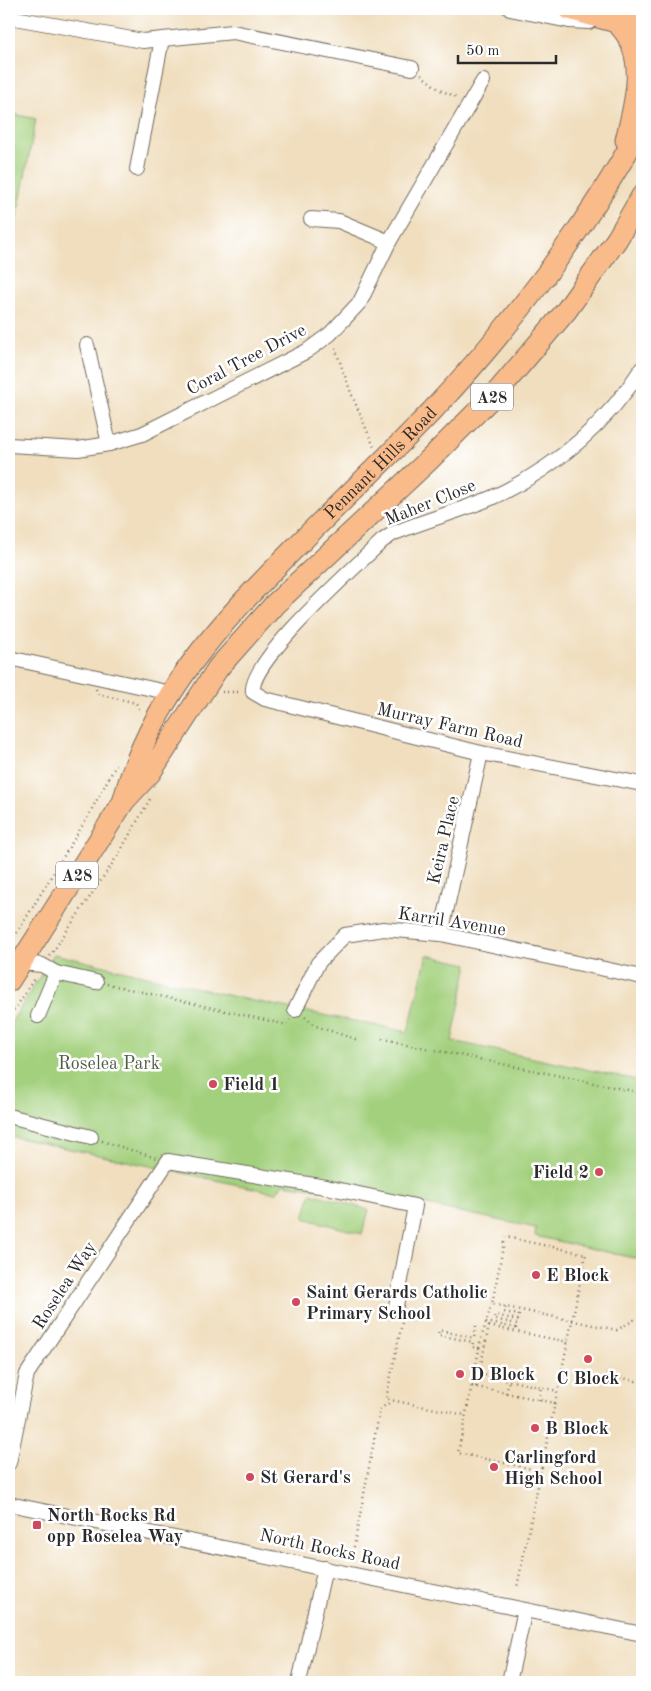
<svg xmlns="http://www.w3.org/2000/svg" width="651" height="1691" font-family="'Old Standard TT',serif">
<style>
.green{fill:#a3d07d;stroke:#677e54}
.lines{fill:none;stroke-linecap:round;stroke-linejoin:round}
.minor-casing{stroke:#706a5e;stroke-width:16}
.highway-casing{stroke:#706a5e;stroke-width:23}
.path{stroke:#706a5e;stroke-width:2.5;stroke-dasharray:1 4;stroke-linecap:butt}
.minor{stroke:#fff;stroke-width:14}
.highway{stroke:#fabb8b;stroke-width:21}
.poi-dot{fill:#d1495b;stroke:#fff;stroke-width:2}
.labels{text-anchor:middle;stroke-width:5;stroke-linejoin:round;paint-order:stroke}
.shield{fill:#fff;stroke:#6b6b6b;stroke-width:1}
.shield-label{font-size:16px;font-weight:bold;fill:#2b2b2b}
.street-label{font-size:18px;fill:#2b2b2b;stroke:#fff}
.park-label{font-size:18px;fill:#4f5d44;stroke:#fff}
.poi-label{font-size:18px;font-weight:bold;fill:#2b2b2b;stroke:#fff;text-anchor:start}
</style>
<rect width="100%" height="100%" fill="#fff"/>
<filter id="ink" filterUnits="userSpaceOnUse"><feTurbulence type="fractalNoise" baseFrequency=".02" numOctaves="2"/><feDisplacementMap in="SourceGraphic" scale="10" xChannelSelector="R" yChannelSelector="G"/><feConvolveMatrix kernelMatrix="1 2 1 2 8 2 1 2 1" color-interpolation-filters="sRGB"/></filter>
<filter id="wash" filterUnits="userSpaceOnUse"><feTurbulence type="fractalNoise" baseFrequency=".0096" numOctaves="4" result="noise"/><feDisplacementMap in="SourceGraphic" scale="20" xChannelSelector="R" yChannelSelector="G"/><feGaussianBlur stdDeviation="1.12" result="paint"/><feColorMatrix in="noise" values="0 0 0 0 0 0 0 0 0 0 0 0 0 0 0 0 0 1.4 0 .05"/><feComposite in="paint" operator="in"/></filter>
<g filter="url(#wash)">
<rect width="100%" height="100%" fill="#f0debe"/>
<g class="green">
<polygon points="9,113 36,119 9,259"/>
<polygon points="54,954 244,999 408,1032 427,955 468,964 452,1041 642,1081 642,1260 535,1236 536,1228 408,1201 283,1184 276,1193 9,1136 9,1026"/>
<polygon points="311,1193 369,1210 362,1234 304,1218"/>
</g>
</g>
<g filter="url(#ink)">
<g class="lines">
<defs>
<g id="minor">
<polyline points="510,9 569,21 589,22"/>
<polyline points="9,17 143,41 233,32 412,68"/>
<polyline points="137,169 162,39"/>
<polyline points="311,219 339,221 389,242"/>
<polyline points="87,345 109,444"/>
<path d="M642 368C605 426 554 469 491 498 460 511 426 520 394 533L382 541C358 565 248 661 253 692L265 699 481 753 642 784"/>
<polyline points="9,445 78,449 109,444 142,434 307,351 330,334 360,302 389,242 483,81"/>
<polyline points="9,658 171,693"/>
<polyline points="441,934 481,753"/>
<polyline points="21,963 42,965 56,973 96,982"/>
<polyline points="295,1010 318,963 345,935 383,929 441,934 642,977"/>
<polyline points="38,1016 56,973"/>
<polyline points="9,1116 91,1137"/>
<polyline points="9,1463 27,1374 168,1161 326,1187 415,1206 395,1311"/>
<polyline points="9,1504 642,1634"/>
<polyline points="299,1682 325,1568"/>
<polyline points="509,1682 525,1610"/>
</g>
<g id="highway">
<polyline points="569,9 623,24 642,26"/>
<path d="M617 23C650 54 635 103 626 140"/>
<path id="s1" d="M124 799C151 697 219 625 291 552 337 505 385 460 431 412 511 327 587 227 642 125"/>
<polyline points="9,981 124,801 150,773 218,668 275,604 428,461 498,391 566,311 617,239 642,196"/>
</g>
</defs>
<use href="#minor" class="minor-casing"/>
<use href="#highway" class="highway-casing"/>
<g class="path">
<polyline points="421,75 440,90 459,98"/>
<polyline points="335,348 351,393 374,447"/>
<polyline points="96,689 98,694 136,703 141,712"/>
<polyline points="222,692 242,692"/>
<polyline points="9,946 87,818 116,765"/>
<polyline points="50,956 118,855 150,799"/>
<polyline points="107,984 287,1025 290,1020"/>
<polyline points="9,1012 15,1009 35,977"/>
<polyline points="305,1017 316,1026 358,1040"/>
<polyline points="382,1039 642,1093"/>
<polyline points="102,1141 156,1158"/>
<polyline points="492,1304 482,1335 458,1453 541,1471"/>
<polyline points="486,1322 516,1328 517,1324 494,1319 495,1315 518,1320 519,1315 504,1312 506,1306"/>
<polyline points="486,1322 489,1326 568,1342"/>
<polyline points="402,1323 386,1399 465,1415"/>
<polyline points="476,1326 474,1338 439,1330 438,1335 473,1342 472,1347 479,1348"/>
<polyline points="489,1326 479,1374 558,1391"/>
<polyline points="606,1374 636,1381 642,1379"/>
<polyline points="472,1386 555,1403 517,1587"/>
<polyline points="476,1387 479,1374"/>
<polyline points="506,1393 509,1381"/>
<polyline points="539,1400 541,1387"/>
<polyline points="555,1403 586,1254 505,1237 492,1304 617,1330 634,1320 642,1322"/>
<polyline points="353,1552 380,1409 392,1401"/>
</g>
<use href="#minor" class="minor"/>
<use href="#highway" class="highway"/>
</g>
</g>
<g class="poi-dot">
<circle cx="213" cy="1084" r="5"/>
<circle cx="599" cy="1172" r="5"/>
<circle cx="536" cy="1275" r="5"/>
<circle cx="296" cy="1302" r="5"/>
<circle cx="588" cy="1359" r="5"/>
<circle cx="460" cy="1374" r="5"/>
<circle cx="535" cy="1428" r="5"/>
<circle cx="494" cy="1467" r="5"/>
<circle cx="250" cy="1477" r="5"/>
<rect x="32" y="1520" width="10" height="10" rx="2.5"/>
</g>
<g class="labels">
<g class="shield">
<rect x="471" y="383.5" width="42" height="27" rx="4"/>
<rect x="56" y="861.5" width="42" height="27" rx="4"/>
</g>
<g class="shield-label">
<text x="492" y="403">A28</text>
<text x="77" y="881">A28</text>
</g>
<g class="street-label">
<text transform="translate(246 359) rotate(-28)" y="6">Coral Tree Drive</text>
<text dy="6" stroke="none"><textPath href="#s1" startOffset="428">Pennant Hills Road</textPath></text>
<text transform="translate(430 502) rotate(-22)" y="6">Maher Close</text>
<text transform="translate(450 725) rotate(13)" y="6">Murray Farm Road</text>
<text transform="translate(443 840) rotate(-77)" y="6">Keira Place</text>
<text transform="translate(452 921) rotate(9)" y="6">Karril Avenue</text>
<text transform="translate(64 1285) rotate(-57)" y="6">Roselea Way</text>
<text transform="translate(330 1549) rotate(12)" y="6">North Rocks Road</text>
</g>
<g class="park-label">
<text x="109" y="1069">Roselea Park</text>
</g>
<g class="poi-label">
<text x="223" y="1090">Field 1</text>
<text x="589" y="1178" text-anchor="end">Field 2</text>
<text x="546" y="1281">E Block</text>
<text x="306" y="1298">Saint Gerards Catholic<tspan x="306" dy="21">Primary School</tspan></text>
<text x="470" y="1380">D Block</text>
<text x="588" y="1384" text-anchor="middle">C Block</text>
<text x="545" y="1434">B Block</text>
<text x="504" y="1463">Carlingford<tspan x="504" dy="21">High School</tspan></text>
<text x="260" y="1483">St Gerard's</text>
<text x="47" y="1521">North Rocks Rd<tspan x="47" dy="21">opp Roselea Way</tspan></text>
</g>
</g>
<rect width="651" height="1691" fill="none" stroke="#fff" stroke-width="30"/>
<path d="M458 55v8h98v-8" fill="none" stroke="#2b2b2b" stroke-width="2.5"/>
<text x="466" y="55" font-size="15" fill="#2b2b2b" stroke="#ffffff" stroke-width="4" paint-order="stroke">50 m</text>
</svg>
